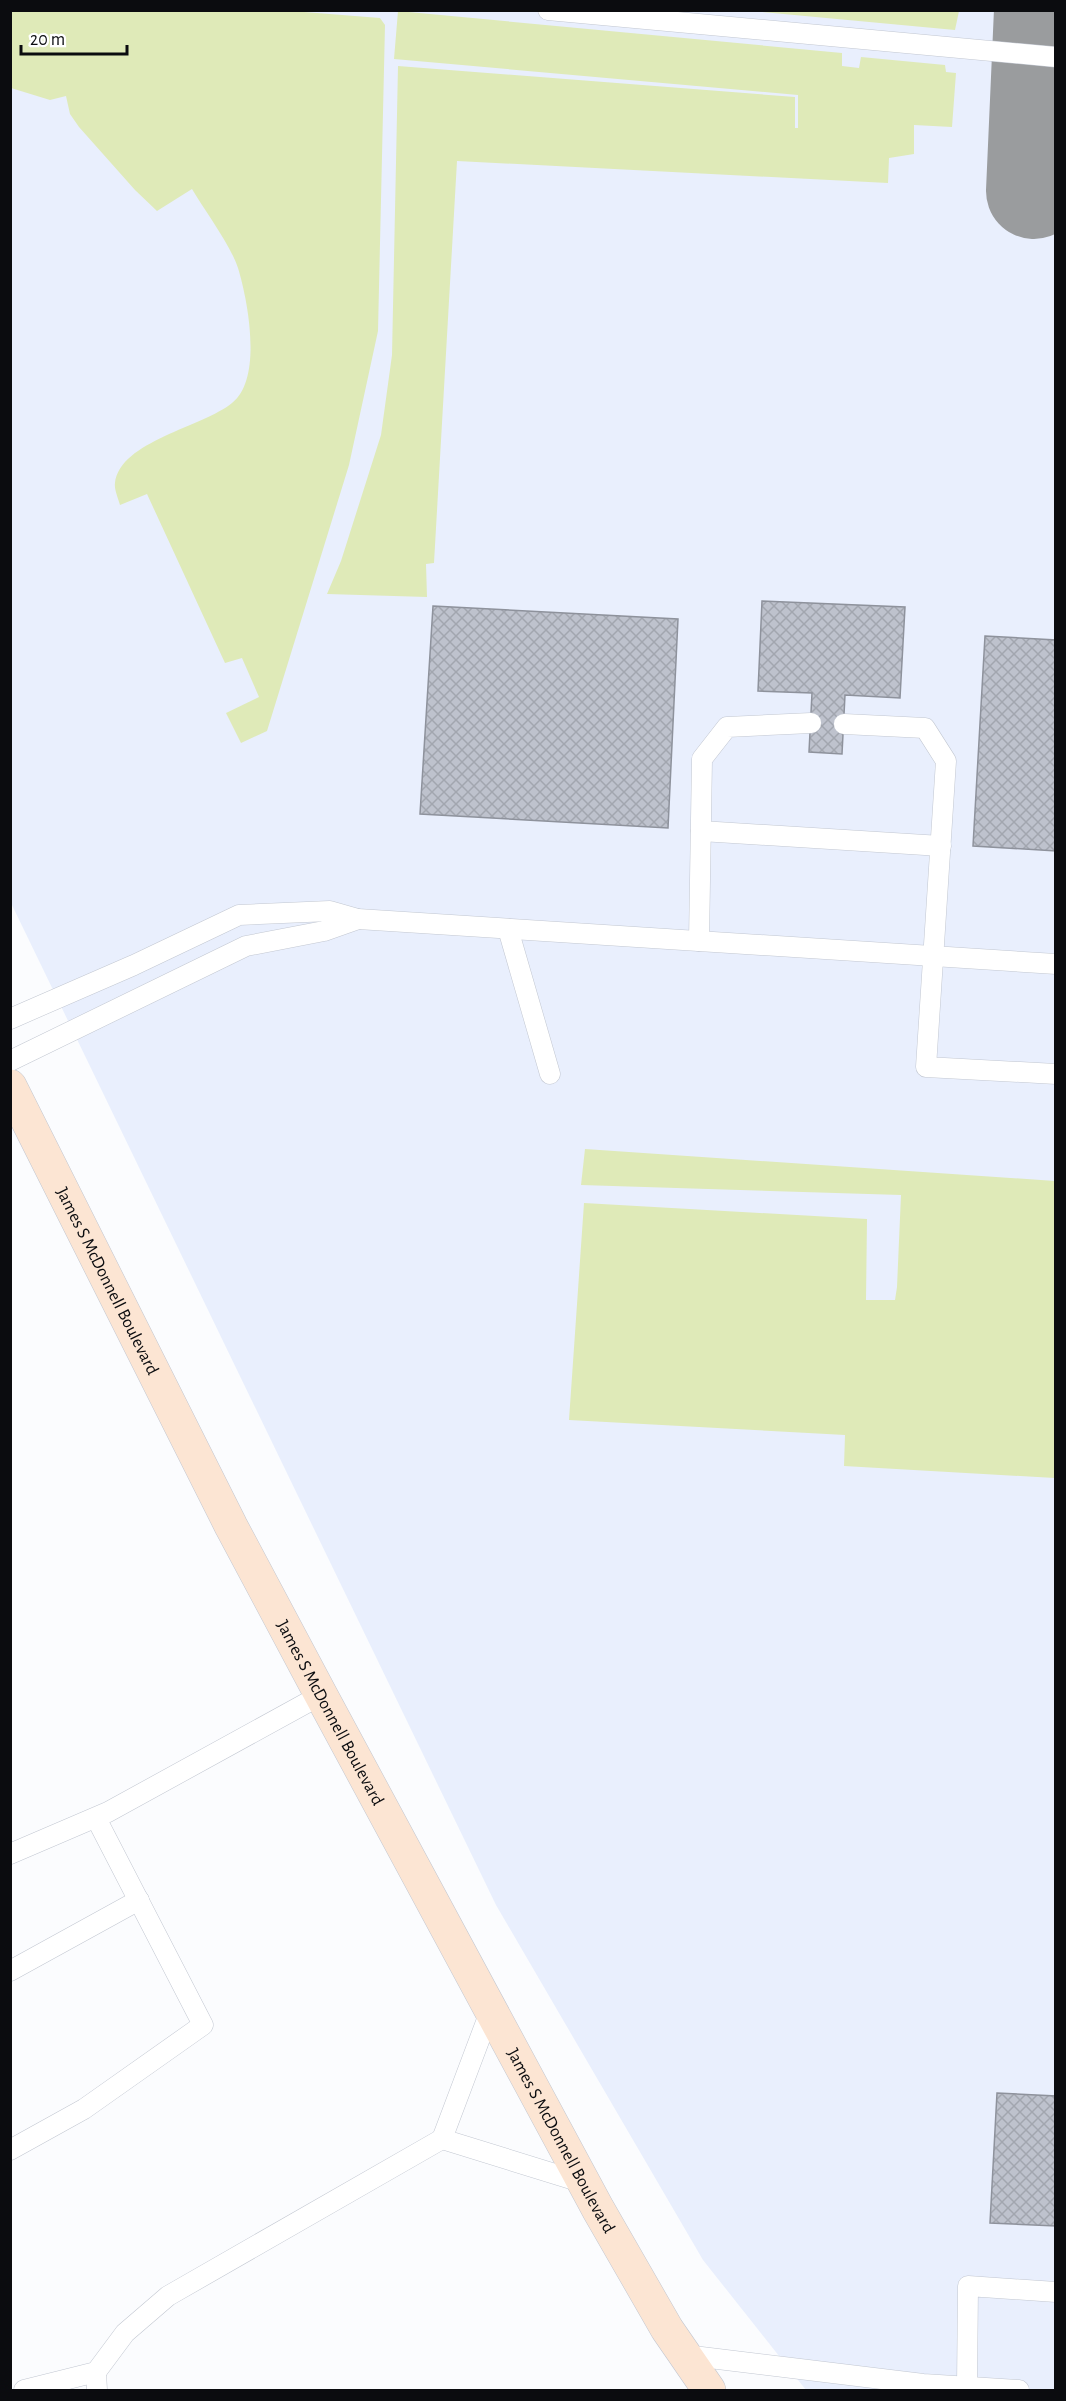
<svg xmlns="http://www.w3.org/2000/svg" width="1066" height="2401" font-family="'Alegreya Sans',sans-serif">
<style>
.built{fill:#e9effd}
.green{fill:#dfeab8}
.lines{fill:none;stroke-linecap:round;stroke-linejoin:round}
.taxiway{stroke:#9a9c9e;stroke-width:96}
.building{fill:url(#building-cross-hatch);stroke:#8e929c;stroke-width:1.5}
.lane-casing{stroke:#c2c7d1;stroke-width:21}
.secondary-casing{stroke:#c2c7d1;stroke-width:34}
.lane{stroke:#fff;stroke-width:20}
.secondary{stroke:#fce5d3;stroke-width:33}
.labels{text-anchor:middle;stroke-width:4.5;stroke-linejoin:round;paint-order:stroke}
.street-label{font-size:18px;fill:#0b0c0f;stroke:#fff}
</style>
<defs>
<pattern id="building-cross-hatch" width="8" height="8" patternUnits="userSpaceOnUse" patternTransform="scale(1.5)"><rect width="8" height="8" fill="#bec2cd"/><path d="M0 0l8 8M0 8l8-8" fill="none" stroke="#a2a6af"/></pattern>
</defs>
<rect width="100%" height="100%" fill="#fbfcfe"/>
<polygon class="built" points="11,11 1055,11 1055,2390 806,2390 703,2260 496,1905 11,903"/>
<g class="green">
<path d="M10 11 279 10 380 18 385 25 378 331 349 465 267 731 241 743 226 713 259 697 242 658 225 663 147 494 120 505C118 498 114 489 115 483 120 441 203 427 232 403 263 379 248 301 238 268 231 246 205 211 192 189L157 211 135 190 79 127 70 114 66 96 50 100 11 88Z"/>
<polygon points="398,11 842,53 842,66 859,68 861,57 945,65 946,72 956,73 952,127 914,125 914,154 889,158 888,183 457,161 434,563 426,564 427,597 327,594 341,561 381,435 392,355 398,66 795,97 795,128 798,128 798,95 394,59"/>
<polygon points="752,11 959,11 955,30"/>
<polygon points="585,1149 1055,1181 1055,1478 844,1466 845,1435 569,1420 584,1203 867,1219 866,1300 895,1300 897,1287 901,1195 581,1185"/>
</g>
<g class="lines">
<polyline class="taxiway" points="1034,191 1042,10"/>
</g>
<g class="building">
<polygon points="762,601 905,607 900,698 845,695 842,754 809,752 812,693 758,691"/>
<polygon points="433,606 678,619 668,828 420,814"/>
<polygon points="985,636 1056,640 1056,851 973,846"/>
<polygon points="997,2093 1056,2096 1056,2226 990,2223"/>
</g>
<g class="lines">
<defs>
<g id="lane">
<polyline points="548,10 1056,57"/>
<polyline points="844,724 925,728 946,761 926,1067 1056,1074"/>
<polyline points="701,831 941,846"/>
<polyline points="508,929 550,1074"/>
<polyline points="699,941 702,759 727,727 811,723"/>
<polyline points="10,1019 134,965 239,915 330,911 358,919 1056,964"/>
<polyline points="10,1061 246,946 324,931 358,919"/>
<polyline points="10,1854 108,1812 321,1695"/>
<polyline points="10,1971 139,1900"/>
<polyline points="491,2009 442,2139 584,2183"/>
<polyline points="10,2150 84,2109 203,2025 96,1818"/>
<polyline points="685,2355 923,2384 1019,2390"/>
<polyline points="96,2372 97,2390"/>
<polyline points="967,2387 968,2286 1056,2292"/>
<polyline points="24,2390 96,2372 125,2333 168,2296 442,2139"/>
</g>
<g id="secondary">
<path id="s1" d="M10 1086 231 1526 321 1695 598 2209 667 2329 709 2390"/>
</g>
</defs>
<use href="#lane" class="lane-casing"/>
<use href="#secondary" class="secondary-casing"/>
<use href="#lane" class="lane"/>
<use href="#secondary" class="secondary"/>
</g>
<g class="labels">
<g class="street-label">
<text dy="6" stroke="none"><textPath href="#s1" startOffset="218">James S McDonnell Boulevard</textPath></text>
<text dy="6" stroke="none"><textPath href="#s1" startOffset="704">James S McDonnell Boulevard</textPath></text>
<text dy="6" stroke="none"><textPath href="#s1" startOffset="1190">James S McDonnell Boulevard</textPath></text>
</g>
</g>
<rect width="1066" height="2401" fill="none" stroke="#0b0c0f" stroke-width="24"/>
<path d="M21 45v9h106v-9" fill="none" stroke="#0b0c0f" stroke-width="3"/>
<text x="30" y="45" font-size="18" fill="#0b0c0f" stroke="#ffffff" stroke-width="4.5" paint-order="stroke">20 m</text>
</svg>
